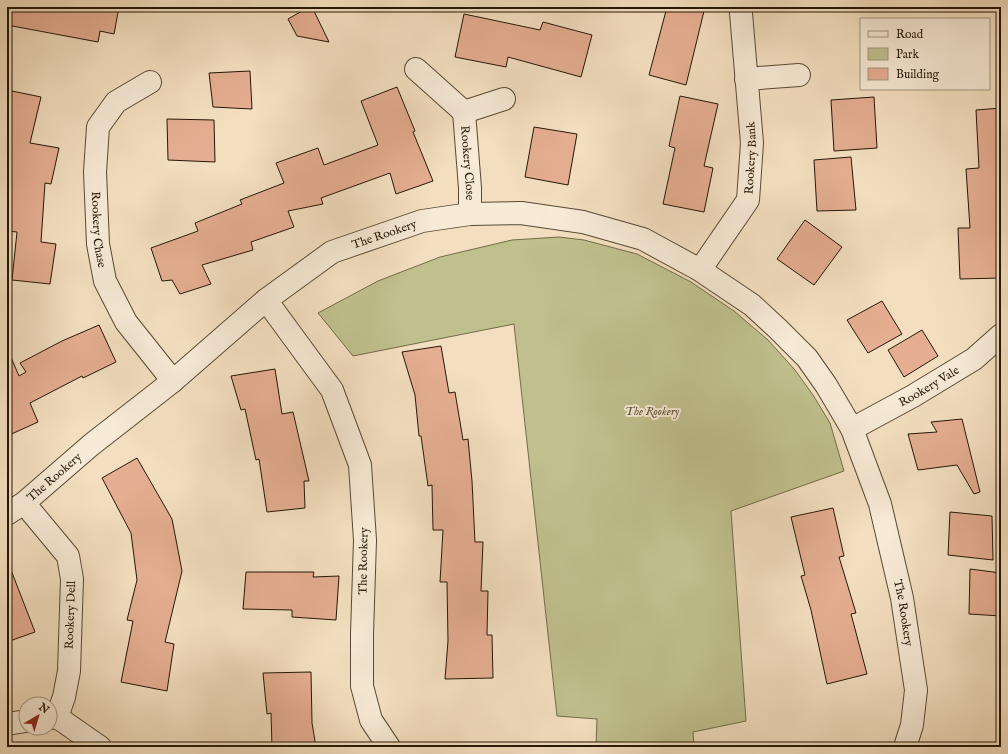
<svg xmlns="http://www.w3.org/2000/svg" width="1008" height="754" font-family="'IM FELL English',serif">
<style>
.green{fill:#c0c08e;stroke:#726c4a}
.building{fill:#e5ae92;stroke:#241705}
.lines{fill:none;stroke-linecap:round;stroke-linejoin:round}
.minor-casing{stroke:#584934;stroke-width:24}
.minor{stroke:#f7ead6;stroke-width:22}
.labels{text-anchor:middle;stroke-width:4;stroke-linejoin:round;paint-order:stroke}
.street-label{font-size:12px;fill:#241705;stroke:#f7ead6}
.park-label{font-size:12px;font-style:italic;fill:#5b5235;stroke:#f7ead6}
</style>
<rect width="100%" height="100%" fill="#f3dfc0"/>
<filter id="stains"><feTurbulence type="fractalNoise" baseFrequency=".005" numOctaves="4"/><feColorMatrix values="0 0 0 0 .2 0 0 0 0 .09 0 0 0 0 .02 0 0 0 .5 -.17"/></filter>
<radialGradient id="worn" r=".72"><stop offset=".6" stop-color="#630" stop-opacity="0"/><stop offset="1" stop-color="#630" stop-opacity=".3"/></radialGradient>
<polygon class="green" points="559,237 584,240 637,254 691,282 734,311 768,340 795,370 813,395 830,423 844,471 731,511 746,721 693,732 694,747 596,747 597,719 557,716 514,324 353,356 318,313 378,281 440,257 512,240"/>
<g class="building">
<polygon points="7,7 119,7 114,34 100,31 98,42 7,25"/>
<polygon points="309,7 312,7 329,42 297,36 288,19"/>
<polygon points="667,7 705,7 686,85 649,75"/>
<polygon points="464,14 540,30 543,22 592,35 581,77 508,57 506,67 455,57"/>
<polygon points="250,71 252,109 213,107 209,73"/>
<polygon points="397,87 415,131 413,132 433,181 396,194 390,173 321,198 323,204 288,211 294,227 251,242 253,250 202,265 211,284 180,294 172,280 162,281 151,248 198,231 195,223 242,204 240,200 284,183 276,163 318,148 324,165 378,145 361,101"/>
<polygon points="7,90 41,97 30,143 59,148 51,184 45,183 41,242 56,244 50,284 12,280 17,232 7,231"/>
<polygon points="680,96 718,104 704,166 713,168 704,212 663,204 675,148 669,146"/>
<polygon points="874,97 877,148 834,151 831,100"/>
<polygon points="1001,108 1001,219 999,219 1001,278 960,279 958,228 970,228 966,169 979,168 976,110"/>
<polygon points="167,119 214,120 215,162 168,160"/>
<polygon points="534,127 577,134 568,185 525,177"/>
<polygon points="851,157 856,210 817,211 814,160"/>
<polygon points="805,220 842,247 814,285 777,259"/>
<polygon points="882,301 902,334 868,353 847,320"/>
<polygon points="99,325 116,362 83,378 82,376 30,403 38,422 7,436 7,348 19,376 26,372 20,363 62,341"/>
<polygon points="922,330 938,356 904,377 888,350"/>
<polygon points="441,346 449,393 455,392 463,440 468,439 472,481 475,542 483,542 481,591 488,591 487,635 492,635 493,678 445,679 448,641 447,582 440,582 443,530 433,530 432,485 428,486 421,436 419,436 415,395 402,352"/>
<polygon points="275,369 282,414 293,412 309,481 304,481 305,508 267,512 259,459 256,460 245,409 241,410 231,376"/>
<polygon points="962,419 980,492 974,494 957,465 918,470 908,434 937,432 931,422"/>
<polygon points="137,458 172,519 182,571 165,642 174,644 167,691 121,682 133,621 127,620 137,580 131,533 102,478"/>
<polygon points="833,508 844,556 839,557 856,613 851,614 867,674 827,684 811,610 801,576 805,575 791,517"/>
<polygon points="950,512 992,516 993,560 948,555"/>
<polygon points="9,565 35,632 7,642 7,566"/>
<polygon points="970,569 1001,573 1001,616 969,614"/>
<polygon points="246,572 314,572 313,577 339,576 336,620 292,617 292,610 243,609"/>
<polygon points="311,672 312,723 316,747 272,747 271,713 267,714 263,673"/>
</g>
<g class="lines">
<defs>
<g id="minor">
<polyline points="416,69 464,112 504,99"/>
<polyline points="746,79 799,75"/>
<path id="s1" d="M150 82 116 102 98 127 95 172 98 244 105 281 126 322 173 381"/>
<path id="s2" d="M464 112 470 188V214"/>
<path id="s3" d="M700 270 748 200 752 143 741 13"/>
<polyline points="266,300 332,390 360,465 365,540 362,634 362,686 371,720 389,747"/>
<path id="s4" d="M852 429 913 396 974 359 1001 335"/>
<polyline points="24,503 68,556 72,579 69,671 64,697 57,717"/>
<path id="s5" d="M7 514 24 503 91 445 173 381 266 300 332 252 422 221 470 214 521 213 583 222 643 239 700 270 752 305 778 329 807 358 826 385 852 429 880 504 902 598 916 690 912 725 905 747"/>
<polyline points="50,718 57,717 100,747"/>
<polyline points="7,724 26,721"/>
</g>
</defs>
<use href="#minor" class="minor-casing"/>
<use href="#minor" class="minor"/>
</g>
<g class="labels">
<g class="street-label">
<text dy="4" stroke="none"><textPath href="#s3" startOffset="127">Rookery Bank</textPath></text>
<text dy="4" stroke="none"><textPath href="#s2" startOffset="51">Rookery Close</textPath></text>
<text dy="4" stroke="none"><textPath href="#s1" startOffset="173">Rookery Chase</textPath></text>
<text dy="4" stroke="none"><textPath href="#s5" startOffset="473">The Rookery</textPath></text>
<text dy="4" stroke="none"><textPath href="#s4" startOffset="88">Rookery Vale</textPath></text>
<text dy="4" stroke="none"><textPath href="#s5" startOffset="60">The Rookery</textPath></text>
<text transform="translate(363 561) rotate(-89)" y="4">The Rookery</text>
<text dy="4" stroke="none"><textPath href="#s5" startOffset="1217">The Rookery</textPath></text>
<text transform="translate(70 615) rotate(-88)" y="4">Rookery Dell</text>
</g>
<g class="park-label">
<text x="652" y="415">The Rookery</text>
</g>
</g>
<rect width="1008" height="754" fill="none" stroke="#f3dfc0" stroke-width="24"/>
<rect x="8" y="8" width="992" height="738" fill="none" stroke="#241705" stroke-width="2"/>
<rect x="12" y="12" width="984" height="730" fill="none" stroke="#241705"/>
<rect x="860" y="18" width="130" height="72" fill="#f7ead6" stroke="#a39682"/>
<rect x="868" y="31" width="20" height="6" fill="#f7ead6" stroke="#a39682"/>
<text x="896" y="38" font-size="12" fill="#241705">Road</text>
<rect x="868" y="48" width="20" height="12" fill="#c0c08e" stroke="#a39682"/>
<text x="896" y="58" font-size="12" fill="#241705">Park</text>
<rect x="868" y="68" width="20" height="12" fill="#e5ae92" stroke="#a39682"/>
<text x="896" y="78" font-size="12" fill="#241705">Building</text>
<g transform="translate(38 716) rotate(38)"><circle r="19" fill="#f7ead6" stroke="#a39682"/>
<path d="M0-3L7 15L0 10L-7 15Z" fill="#8f2418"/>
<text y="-6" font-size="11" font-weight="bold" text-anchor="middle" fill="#241705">N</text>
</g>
<rect width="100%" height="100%" filter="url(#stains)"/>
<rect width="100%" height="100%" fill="url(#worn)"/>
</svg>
